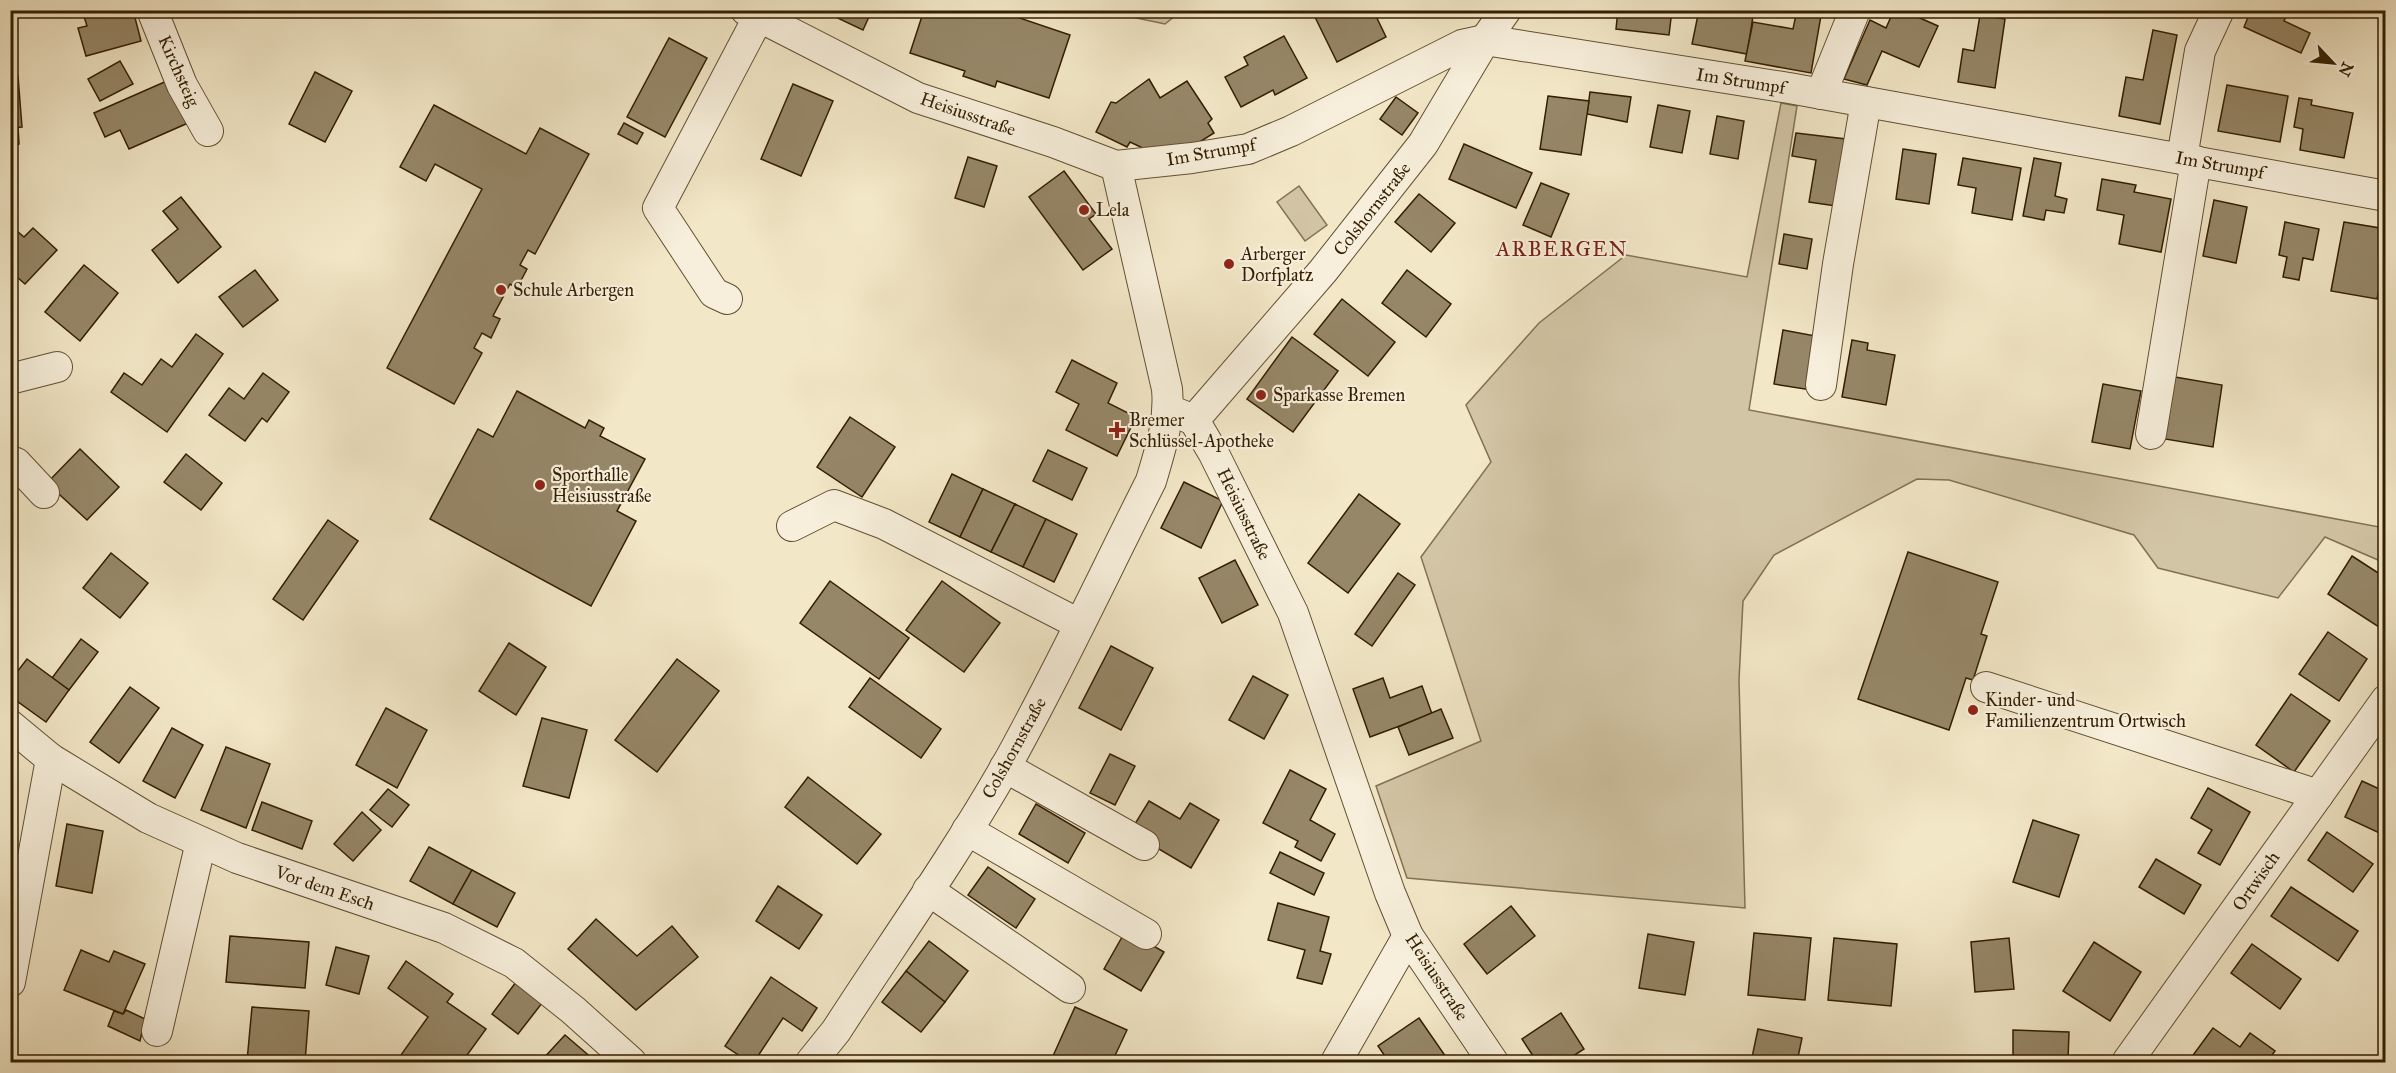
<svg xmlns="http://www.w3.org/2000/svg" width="2396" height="1073" font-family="'IM FELL Great Primer',serif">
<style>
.green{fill:#d2c5a5;stroke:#827253;stroke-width:1.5}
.building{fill:#968768;stroke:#331e01;stroke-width:1.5}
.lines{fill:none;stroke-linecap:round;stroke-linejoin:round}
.minor-casing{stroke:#635032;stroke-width:32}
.minor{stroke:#f7efdb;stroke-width:30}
.poi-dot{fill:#8f2418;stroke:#f7efdb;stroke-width:2}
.labels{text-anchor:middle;stroke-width:4.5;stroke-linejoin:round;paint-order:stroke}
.street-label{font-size:18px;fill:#331e01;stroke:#f7efdb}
.poi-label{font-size:18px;fill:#331e01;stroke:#f7efdb;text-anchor:start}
.quarter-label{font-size:21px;letter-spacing:1.5px;fill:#7a1f14;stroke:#f7efdb}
</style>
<rect width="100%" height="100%" fill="#f2e7c7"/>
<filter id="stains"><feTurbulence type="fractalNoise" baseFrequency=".00333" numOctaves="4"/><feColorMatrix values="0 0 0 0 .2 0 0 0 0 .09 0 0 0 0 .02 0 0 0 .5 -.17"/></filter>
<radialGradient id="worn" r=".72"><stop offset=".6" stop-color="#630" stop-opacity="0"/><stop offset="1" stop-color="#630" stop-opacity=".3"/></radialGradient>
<g class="green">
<polygon points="1103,11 1181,11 1165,24"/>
<polygon points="1781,103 1797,106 1749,410 2385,528 2385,563 2325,537 2278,598 2158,568 2134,535 1949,480 1917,479 1774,555 1743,601 1739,680 1745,908 1407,878 1376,786 1481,741 1421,557 1491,462 1466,405 1539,323 1626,255 1747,277"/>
<polygon points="1299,186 1327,225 1305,241 1277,202"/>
</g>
<g class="building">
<polygon points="82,10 133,10 141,41 86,56 78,28 87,26"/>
<polygon points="831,10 872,10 863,30 829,14"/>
<polygon points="924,10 996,10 1070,35 1049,98 997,81 995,87 963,76 965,71 910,53"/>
<polygon points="1322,10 1373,10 1386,37 1337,62 1314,15"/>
<polygon points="1618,10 1672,10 1669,35 1616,29"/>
<polygon points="1699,10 1722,10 1753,16 1747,54 1692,44"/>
<polygon points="1797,10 1822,10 1811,73 1745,61 1753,22 1793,29"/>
<polygon points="1894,10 1902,10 1938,26 1919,67 1882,51 1867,85 1844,79 1870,20 1886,28"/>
<polygon points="2251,10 2289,10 2284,21 2310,33 2301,53 2244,27"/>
<polygon points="1980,15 2005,19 1995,88 1958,82 1963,49 1974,51"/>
<polygon points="2153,30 2177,35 2160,124 2119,116 2126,77 2143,80"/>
<polygon points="1284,36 1307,78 1275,95 1273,90 1241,107 1225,77 1248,65 1244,57"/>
<polygon points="669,38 707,58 665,137 627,117"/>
<polygon points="120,61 133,84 100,101 88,79"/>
<polygon points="315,72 352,91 325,142 289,124"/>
<polygon points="18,76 22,127 10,128 10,77"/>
<polygon points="1149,79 1160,98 1187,81 1212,119 1208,123 1214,133 1190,148 1149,151 1130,142 1127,147 1096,132 1111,102 1116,103"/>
<polygon points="169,80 188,123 129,149 120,130 105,137 94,113"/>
<polygon points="793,84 833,101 801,176 761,159"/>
<polygon points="2227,85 2288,96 2280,142 2218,131"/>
<polygon points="1590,92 1631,97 1627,122 1587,114"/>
<polygon points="1548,96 1589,101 1581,155 1540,149"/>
<polygon points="1396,97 1418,113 1402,135 1380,119"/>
<polygon points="2299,98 2312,100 2311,105 2353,113 2344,158 2300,150 2303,129 2294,127"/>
<polygon points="434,105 526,154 540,128 589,154 535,254 528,250 520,265 527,269 517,288 510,284 493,316 500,319 491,338 482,333 474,348 482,353 454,404 387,368 482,189 435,164 426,181 400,167"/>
<polygon points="1658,105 1690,111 1682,153 1650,147"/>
<polygon points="1717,116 1744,121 1738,159 1710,154"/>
<polygon points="624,123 643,133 637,144 618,134"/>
<polygon points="18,127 19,144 10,148 10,128"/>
<polygon points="1796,133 1854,140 1843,207 1809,202 1816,160 1792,156"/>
<polygon points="1464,144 1532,173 1516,208 1449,179"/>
<polygon points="1903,149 1936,154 1929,204 1896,199"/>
<polygon points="968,157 997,166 984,207 955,198"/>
<polygon points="1963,158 2021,168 2012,220 1972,213 1976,188 1958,185"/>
<polygon points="2034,158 2061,163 2055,196 2067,199 2064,213 2046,210 2044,220 2023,216"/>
<polygon points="1064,171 1096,214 1089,219 1112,249 1083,270 1029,197"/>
<polygon points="2102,179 2136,185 2134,192 2171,199 2161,252 2119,244 2124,215 2097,210"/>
<polygon points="1541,183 1569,194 1551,237 1523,225"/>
<polygon points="1419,194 1455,223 1431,252 1395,222"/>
<polygon points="181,197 221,247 178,283 152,250 178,229 163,211"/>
<polygon points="2214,200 2247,207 2236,263 2203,256"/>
<polygon points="2285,222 2319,229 2313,260 2303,258 2299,280 2283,277 2287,257 2279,255"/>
<polygon points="2344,222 2386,229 2386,255 2377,299 2331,291"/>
<polygon points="10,225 24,237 33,228 57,250 25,284 10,271"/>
<polygon points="1784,234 1812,239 1807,269 1779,264"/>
<polygon points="84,265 118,293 80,341 45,312"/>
<polygon points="255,270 278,300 243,327 219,297"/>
<polygon points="1407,270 1451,304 1426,337 1382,303"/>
<polygon points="1342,299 1395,342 1368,376 1314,334"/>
<polygon points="1783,330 1821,337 1811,390 1774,384"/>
<polygon points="196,334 223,354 167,432 111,392 124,373 142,385 161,359 172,367"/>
<polygon points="1292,337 1338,371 1293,432 1247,399"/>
<polygon points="1852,340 1868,343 1867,350 1895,355 1886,405 1842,397"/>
<polygon points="1072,360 1117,383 1108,403 1136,417 1117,456 1066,430 1079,404 1056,392"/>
<polygon points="263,373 289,392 267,422 262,418 245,441 209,415 229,388 244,399"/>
<polygon points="2175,377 2222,385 2213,447 2165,439"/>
<polygon points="2103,384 2141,391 2130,449 2092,442"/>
<polygon points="517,391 585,428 589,420 604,428 600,436 645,459 617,511 636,521 591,606 430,519 478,429 493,437"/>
<polygon points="850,417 895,447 862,497 817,467"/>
<polygon points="80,449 119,487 87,520 47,483"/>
<polygon points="1048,450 1087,468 1072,500 1033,481"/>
<polygon points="186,454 222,483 201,510 164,482"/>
<polygon points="952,474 983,489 960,537 929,522"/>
<polygon points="1184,482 1223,501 1201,548 1161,528"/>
<polygon points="983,489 1015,504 991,552 960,537"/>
<polygon points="1359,494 1400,524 1348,593 1308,563"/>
<polygon points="1015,504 1046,519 1023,567 991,552"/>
<polygon points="1046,519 1077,534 1054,582 1023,567"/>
<polygon points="328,520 358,541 303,620 273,599"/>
<polygon points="1908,552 1998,582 1981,634 1987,636 1973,680 1966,678 1949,730 1858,699"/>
<polygon points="111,553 148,583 120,618 83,588"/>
<polygon points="2352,556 2386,578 2386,623 2382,629 2328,594"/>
<polygon points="1235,560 1258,605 1222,623 1199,578"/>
<polygon points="1398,573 1415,585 1372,646 1355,634"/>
<polygon points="830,581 909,638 879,679 800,623"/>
<polygon points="942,581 1000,623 964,672 906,630"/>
<polygon points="2328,632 2367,659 2339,701 2299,674"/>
<polygon points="81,639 98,652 69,690 52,678"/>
<polygon points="509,643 546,667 516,715 479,691"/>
<polygon points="1111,646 1153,668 1121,730 1079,708"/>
<polygon points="27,659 69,690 46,722 10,696 10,681"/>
<polygon points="677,659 719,691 657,772 615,740"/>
<polygon points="1253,676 1288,695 1264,739 1229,720"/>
<polygon points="870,678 941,729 921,758 849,707"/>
<polygon points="1383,678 1390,698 1422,686 1432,714 1370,737 1353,689"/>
<polygon points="130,687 159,708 119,763 90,742"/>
<polygon points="2291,694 2330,721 2294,772 2256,745"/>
<polygon points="386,708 427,730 397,788 356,765"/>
<polygon points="1441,709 1453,738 1409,755 1398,727"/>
<polygon points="542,718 587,730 569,798 523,786"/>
<polygon points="172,728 203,745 175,798 143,781"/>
<polygon points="226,747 270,764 246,828 201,810"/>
<polygon points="1110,754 1135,766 1115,805 1090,793"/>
<polygon points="1290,770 1326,789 1310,820 1335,834 1321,861 1295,847 1298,841 1263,823"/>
<polygon points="808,777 881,834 857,864 785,807"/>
<polygon points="2362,781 2386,792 2386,836 2345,817"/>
<polygon points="2208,788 2250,812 2220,865 2198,853 2212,830 2191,818"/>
<polygon points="388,789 409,805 392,827 370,810"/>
<polygon points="1149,801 1180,819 1190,803 1219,820 1191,868 1130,832"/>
<polygon points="262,802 312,821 302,849 252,830"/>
<polygon points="1036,804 1085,833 1068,863 1019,834"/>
<polygon points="362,812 381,830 353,861 334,844"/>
<polygon points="2033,820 2079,835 2059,897 2013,882"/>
<polygon points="67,824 103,831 92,893 56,886"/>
<polygon points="2327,832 2373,864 2353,892 2308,860"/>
<polygon points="429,847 472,870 453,904 410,881"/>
<polygon points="1280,852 1324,873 1314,895 1270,873"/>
<polygon points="2156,859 2201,885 2184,914 2139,887"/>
<polygon points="988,867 1035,899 1016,928 968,895"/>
<polygon points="472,870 515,893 497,927 453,904"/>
<polygon points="778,886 822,915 799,949 756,921"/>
<polygon points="2291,887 2358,931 2338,961 2271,916"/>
<polygon points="1278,903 1329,917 1320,951 1331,954 1322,984 1297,978 1305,950 1268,940"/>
<polygon points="1511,906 1535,936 1487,974 1464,944"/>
<polygon points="596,919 637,956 672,926 698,957 636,1010 568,949"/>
<polygon points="1126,930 1164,952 1141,991 1104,969"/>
<polygon points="1754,933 1811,938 1805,1000 1748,995"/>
<polygon points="1648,934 1694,942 1685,995 1639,988"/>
<polygon points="230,936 309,942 305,988 226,982"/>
<polygon points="1834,938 1897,944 1891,1006 1828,1000"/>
<polygon points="2009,938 2014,989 1975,992 1971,942"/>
<polygon points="929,941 968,971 945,1002 906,971"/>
<polygon points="2094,942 2141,972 2110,1021 2063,991"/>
<polygon points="2252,944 2301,979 2280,1009 2231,973"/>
<polygon points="336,947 369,956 359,994 326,985"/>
<polygon points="81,950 109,962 114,951 145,964 123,1014 64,990"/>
<polygon points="406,961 453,994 447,1002 486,1029 462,1062 396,1062 428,1017 388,988"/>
<polygon points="906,971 945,1002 921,1032 882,1002"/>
<polygon points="771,977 817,1008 802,1031 783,1018 754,1062 749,1062 725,1046"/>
<polygon points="519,978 546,998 518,1034 492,1014"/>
<polygon points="252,1007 309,1011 305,1062 247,1061"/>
<polygon points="1075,1007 1127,1030 1112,1062 1068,1062 1053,1056"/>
<polygon points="126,1010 145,1019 140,1041 108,1026 114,1011 123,1014"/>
<polygon points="1561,1013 1584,1049 1564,1062 1537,1062 1522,1039"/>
<polygon points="1419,1018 1446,1057 1439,1062 1389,1062 1378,1046"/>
<polygon points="2213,1028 2240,1047 2250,1033 2275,1051 2267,1062 2188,1062"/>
<polygon points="1758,1029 1802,1038 1797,1062 1751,1062"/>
<polygon points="2013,1030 2069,1032 2068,1060 2013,1059"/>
<polygon points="565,1035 586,1053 596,1062 540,1062"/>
<polygon points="2013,1059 2068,1060 2068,1062 2013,1062"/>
</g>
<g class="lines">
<defs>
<g id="minor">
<polyline points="152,10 182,85 208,131"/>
<polyline points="746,10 918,98 1053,142 1116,166 1192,158 1248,149 1291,131 1462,45 1485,40 1789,88 2386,196"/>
<polyline points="1821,94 1855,10"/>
<polyline points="2182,158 2200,51 2219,10"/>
<polyline points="727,299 714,293 658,208 759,16"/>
<polyline points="10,379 57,367"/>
<polyline points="1821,385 1838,264 1866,102"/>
<polyline points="1169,410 1194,420 1214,454 1293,613 1390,893 1408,936 1493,1062"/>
<polyline points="1194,420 1323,271 1423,144 1485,40 1506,10"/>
<polyline points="2151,434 2196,161"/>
<polyline points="10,461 16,463 44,493"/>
<polyline points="792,526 834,505 884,524 1079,624"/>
<polyline points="1986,687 2318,795"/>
<polyline points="10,725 51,759 148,818 237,858 444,928 514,963 573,1010 631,1062"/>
<polyline points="1005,767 1144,845"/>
<polyline points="967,830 1146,934"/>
<polyline points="928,890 1070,988"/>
<polyline points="10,982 51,759"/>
<polyline points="157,1031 201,842"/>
<path d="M811 1062 836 1031C893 943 954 857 1006 766 1058 673 1103 576 1151 481 1160 450 1170 422 1167 389L1116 166"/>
<polyline points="1336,1062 1408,936"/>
<polyline points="2127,1062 2386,700"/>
</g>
</defs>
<use href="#minor" class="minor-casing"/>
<use href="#minor" class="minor"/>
</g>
<g class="poi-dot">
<circle cx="1084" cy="210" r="6"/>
<circle cx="1229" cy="264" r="6"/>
<circle cx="501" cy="290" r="6"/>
<circle cx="1261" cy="395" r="6"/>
<path d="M1114 421h6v6h6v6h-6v6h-6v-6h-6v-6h6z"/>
<circle cx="540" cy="485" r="6"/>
<circle cx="1973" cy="710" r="6"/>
</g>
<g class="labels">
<g class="street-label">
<text transform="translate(179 71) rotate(66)" y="6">Kirchsteig</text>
<text transform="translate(1741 81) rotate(9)" y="6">Im Strumpf</text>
<text transform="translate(968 114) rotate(19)" y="6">Heisiusstraße</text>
<text transform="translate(1211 152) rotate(-10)" y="6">Im Strumpf</text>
<text transform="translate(2220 165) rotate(10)" y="6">Im Strumpf</text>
<text transform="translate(1372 209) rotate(-52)" y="6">Colshornstraße</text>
<text transform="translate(1244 514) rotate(64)" y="6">Heisiusstraße</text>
<text transform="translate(1014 748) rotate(-61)" y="6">Colshornstraße</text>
<text transform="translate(2256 881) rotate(-55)" y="6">Ortwisch</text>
<text transform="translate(325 888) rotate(19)" y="6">Vor dem Esch</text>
<text transform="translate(1437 977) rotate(57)" y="6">Heisiusstraße</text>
</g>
<g class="poi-label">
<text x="1096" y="216">Lela</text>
<text x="1241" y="260">Arberger<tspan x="1241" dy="21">Dorfplatz</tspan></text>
<text x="513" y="296">Schule Arbergen</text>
<text x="1273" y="401">Sparkasse Bremen</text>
<text x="1129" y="426">Bremer<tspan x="1129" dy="21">Schlüssel-Apotheke</tspan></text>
<text x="552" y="481">Sporthalle<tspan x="552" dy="21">Heisiusstraße</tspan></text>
<text x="1985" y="706">Kinder- und<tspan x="1985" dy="21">Familienzentrum Ortwisch</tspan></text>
</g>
<g class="quarter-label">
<text x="1562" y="256">ARBERGEN</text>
</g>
</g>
<rect width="2396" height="1073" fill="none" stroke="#f2e7c7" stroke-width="36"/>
<rect x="12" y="12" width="2372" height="1049" fill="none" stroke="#331e01" stroke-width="3"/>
<rect x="18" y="18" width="2360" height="1037" fill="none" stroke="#331e01" stroke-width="1.5"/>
<g transform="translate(2333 63) rotate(116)" stroke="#f7efdb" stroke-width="4.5" paint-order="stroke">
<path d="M0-4.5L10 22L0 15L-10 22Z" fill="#331e01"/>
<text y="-9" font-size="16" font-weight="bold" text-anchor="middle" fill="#331e01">N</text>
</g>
<rect width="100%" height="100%" filter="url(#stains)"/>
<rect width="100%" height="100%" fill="url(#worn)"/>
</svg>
